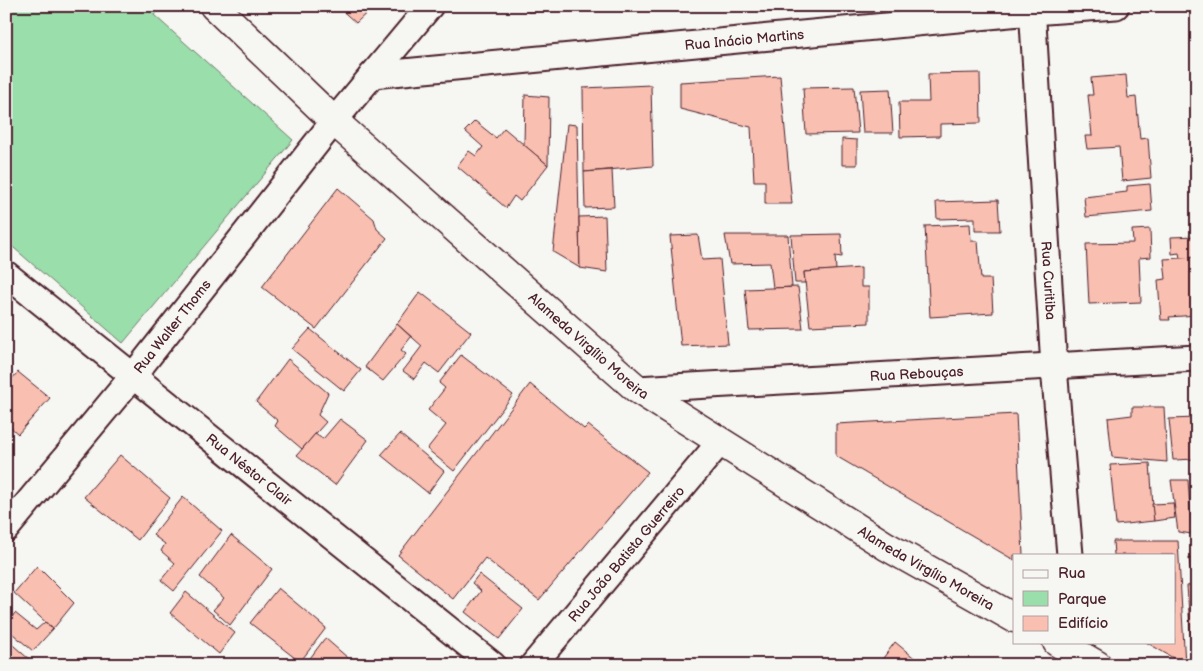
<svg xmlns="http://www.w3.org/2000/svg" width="1203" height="671" font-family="'Balsamiq Sans',sans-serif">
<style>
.green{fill:#99deab;stroke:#727e6b}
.building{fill:#f9bfb1;stroke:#4a1f2b}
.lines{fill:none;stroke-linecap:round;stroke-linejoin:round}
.minor-casing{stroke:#4a1f2b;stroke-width:29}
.secondary-casing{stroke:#4a1f2b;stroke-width:31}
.minor{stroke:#f6f6f2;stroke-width:25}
.secondary{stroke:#f6f6f2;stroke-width:28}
.labels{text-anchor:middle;stroke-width:4.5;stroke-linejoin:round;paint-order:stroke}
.street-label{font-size:14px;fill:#4a1f2b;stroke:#f6f6f2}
</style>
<rect width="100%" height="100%" fill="#f6f6f2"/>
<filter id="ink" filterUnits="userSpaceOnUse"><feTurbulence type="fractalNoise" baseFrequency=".02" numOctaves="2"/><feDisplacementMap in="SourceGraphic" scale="10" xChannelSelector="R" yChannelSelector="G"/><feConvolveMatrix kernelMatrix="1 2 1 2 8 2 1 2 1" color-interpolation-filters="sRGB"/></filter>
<g filter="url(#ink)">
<polygon class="green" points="6,6 161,6 154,15 293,140 123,343 6,241"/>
<g class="building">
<polygon points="337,6 374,6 356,23"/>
<polygon points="528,6 575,6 575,10 528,12"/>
<polygon points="980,73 981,123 940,124 940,136 900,137 899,102 929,102 928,74"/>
<polygon points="1126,75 1128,98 1136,97 1140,139 1148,138 1151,178 1122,181 1119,147 1087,149 1085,136 1092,136 1088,95 1093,95 1091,78"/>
<polygon points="780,76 792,204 765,204 765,181 754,181 751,127 680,109 680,82"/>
<polygon points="651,85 653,166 584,172 583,88"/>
<polygon points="854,87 858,133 806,134 803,88"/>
<polygon points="890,89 893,133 863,133 860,90"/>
<polygon points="525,95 549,97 548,165 524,145"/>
<polygon points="475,121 496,138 504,128 548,165 520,201 514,196 506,208 457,166 469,151 476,156 483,147 465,131"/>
<polygon points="567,124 577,125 580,268 553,252"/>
<polygon points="842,139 857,140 857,165 842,165"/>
<polygon points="612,170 614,207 585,208 584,172"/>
<polygon points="1150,184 1152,211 1086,217 1084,197 1127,192 1127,186"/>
<polygon points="338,188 374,219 377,229 387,238 316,329 262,287"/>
<polygon points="998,200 1000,231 975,231 975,218 937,219 936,202"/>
<polygon points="605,216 607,272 580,268 579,217"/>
<polygon points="970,224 971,241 978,241 981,279 991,279 993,313 930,317 925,226"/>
<polygon points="1150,229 1151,257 1139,258 1141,302 1089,304 1086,244 1133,243 1132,230"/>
<polygon points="841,234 842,257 835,256 836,270 804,272 805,283 795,283 791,235"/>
<polygon points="698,235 702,260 720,259 728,344 681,346 670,236"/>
<polygon points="725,235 788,235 792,287 773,288 770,263 730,264"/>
<polygon points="1197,236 1197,257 1180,258 1179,253 1172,254 1171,237"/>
<polygon points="1197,257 1197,315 1169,317 1170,320 1161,320 1158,280 1166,279 1164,259"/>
<polygon points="861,268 861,287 869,287 869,323 810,326 804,272"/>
<polygon points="798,287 803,329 749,330 745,289"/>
<polygon points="420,292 471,332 439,373 426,363 414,379 403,371 422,346 397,324"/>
<polygon points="397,324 411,337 401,350 406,354 383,381 365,367"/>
<polygon points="310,329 361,370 344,391 292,349"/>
<polygon points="461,355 513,395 454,471 427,449 446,425 428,410 445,388 439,383"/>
<polygon points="288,359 328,393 318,415 326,422 302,449 275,426 278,421 256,402"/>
<polygon points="18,372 50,398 18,434 6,423 6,385"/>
<polygon points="530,384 584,429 588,425 648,472 539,600 485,558 453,599 398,555"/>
<polygon points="1132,407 1164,407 1167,462 1112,457 1108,418 1132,415"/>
<polygon points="1016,414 1023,555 1014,555 1014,560 836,456 836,424"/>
<polygon points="1197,418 1197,459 1173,460 1169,419"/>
<polygon points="340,419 368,440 335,485 297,455 315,434 323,439"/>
<polygon points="400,434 444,471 428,493 381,455"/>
<polygon points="120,455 170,498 138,540 84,497"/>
<polygon points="1150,463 1154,521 1116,525 1110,465"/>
<polygon points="1171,480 1188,480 1192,534 1178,532"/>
<polygon points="183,497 222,531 174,591 161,580 175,563 161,551 165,544 153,535"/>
<polygon points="1173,503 1175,518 1154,521 1152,504"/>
<polygon points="231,535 272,569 230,625 213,610 224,598 200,577"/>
<polygon points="1113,541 1178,541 1185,665 1146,642 1174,642 1174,555 1114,555"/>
<polygon points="1189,558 1197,558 1197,585 1192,585"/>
<polygon points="37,566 74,603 53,629 14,593"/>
<polygon points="479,574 523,609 499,639 465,612 481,591 472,583"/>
<polygon points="1192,585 1197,585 1197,639 1191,640 1187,586"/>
<polygon points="278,588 326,628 300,662 250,623"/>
<polygon points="186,592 235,633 219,654 170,613"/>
<polygon points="15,613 36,630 45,622 53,629 33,651 6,628 6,624"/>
<polygon points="325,638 356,665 305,665"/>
<polygon points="6,639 30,660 27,665 6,665"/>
<polygon points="895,642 923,665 878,665"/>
</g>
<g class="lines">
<defs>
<g id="minor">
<path id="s1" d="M1032 6 1054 367 1070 555"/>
<path id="s2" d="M372 75 1032 12 1116 6"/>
<path id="s3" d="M6 274 493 665"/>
<path id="s4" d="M637 389 1197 358"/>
<path id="s5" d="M6 529 133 376 334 121 430 6"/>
<path id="s6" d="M533 665 720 442"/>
</g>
<g id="secondary">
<path id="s7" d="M214 6 334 121 637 389 886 546 1014 618"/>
<polyline points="1057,642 1097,665"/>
</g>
</defs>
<use href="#minor" class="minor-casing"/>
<use href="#secondary" class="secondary-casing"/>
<use href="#minor" class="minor"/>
<use href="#secondary" class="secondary"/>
</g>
</g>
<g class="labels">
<g class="street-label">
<text dy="5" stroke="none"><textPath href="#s2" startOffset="374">Rua Inácio Martins</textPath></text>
<text dy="5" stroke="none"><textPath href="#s1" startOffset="275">Rua Curitiba</textPath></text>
<text dy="5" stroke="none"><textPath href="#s5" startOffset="262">Rua Walter Thoms</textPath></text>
<text dy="5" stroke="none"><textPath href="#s7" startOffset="506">Alameda Virgílio Moreira</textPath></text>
<text dy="5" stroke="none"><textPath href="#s4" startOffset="280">Rua Rebouças</textPath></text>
<text dy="5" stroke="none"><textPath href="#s3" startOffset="312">Rua Néstor Clair</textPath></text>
<text dy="5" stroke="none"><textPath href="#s6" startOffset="145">Rua João Batista Guerreiro</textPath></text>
<text dy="5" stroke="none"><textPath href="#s7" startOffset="911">Alameda Virgílio Moreira</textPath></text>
</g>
</g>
<rect width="1203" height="671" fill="none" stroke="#f6f6f2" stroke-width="25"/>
<rect x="12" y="12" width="1178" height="646" fill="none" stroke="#4a1f2b" stroke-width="2" filter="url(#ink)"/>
<rect x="1013" y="554" width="162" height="90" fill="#f6f6f2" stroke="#b1a0a2"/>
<rect x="1023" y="570" width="25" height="8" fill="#f6f6f2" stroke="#b1a0a2"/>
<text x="1058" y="578" font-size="15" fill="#4a1f2b">Rua</text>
<rect x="1023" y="591" width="25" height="15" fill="#99deab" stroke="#b1a0a2"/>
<text x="1058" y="604" font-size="15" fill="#4a1f2b">Parque</text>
<rect x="1023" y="616" width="25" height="15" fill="#f9bfb1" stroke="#b1a0a2"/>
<text x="1058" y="628" font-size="15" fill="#4a1f2b">Edifício</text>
</svg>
